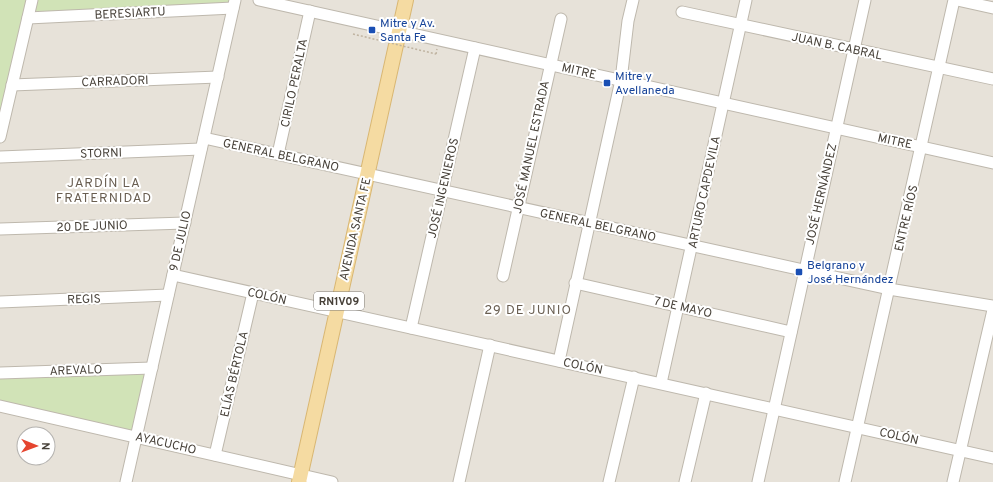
<svg xmlns="http://www.w3.org/2000/svg" width="993" height="482" font-family="Overpass,sans-serif">
<style>
.residential{fill:#e7e2d9;fill-rule:evenodd}
.green{fill:#d1e3b7}
.lines{fill:none;stroke-linecap:round;stroke-linejoin:round}
.minor-casing{stroke:#beb8ad;stroke-width:13}
.major-casing{stroke:#d9b773;stroke-width:16}
.path{stroke:#bfb3a0;stroke-width:1.5;stroke-dasharray:2 2;stroke-linecap:butt}
.minor{stroke:#fff;stroke-width:11}
.major{stroke:#f5dba2;stroke-width:14}
.path-bridge{stroke:#bfb3a0;stroke-width:1.5;stroke-dasharray:2 2;stroke-linecap:butt}
.transit-dot{fill:#1a4fb4;stroke:#fff;stroke-width:1.5}
.labels{text-anchor:middle;stroke-width:4;stroke-linejoin:round;paint-order:stroke}
.shield{fill:#fff;stroke:#7e7a74;stroke-width:1}
.shield-label{font-size:11px;font-weight:bold;fill:#474139}
.street-label{font-size:12px;fill:#474139;stroke:#fff}
.transit-label{font-size:12px;fill:#164399;stroke:#fff;text-anchor:start}
.neighbourhood-label{font-size:13px;letter-spacing:1px;fill:#695e51;stroke:#fff}
</style>
<rect width="100%" height="100%" fill="#f3f0ea"/>
<path class="residential" d="M0 0H993V482H332L301 475 299 482H0ZM24 434H48V458H24Z"/>
<g class="green">
<polygon points="0,0 235,0 233,8 28,18 0,137"/>
<polygon points="152,368 136,437 0,406 0,373"/>
</g>
<g class="lines">
<defs>
<g id="minor">
<polyline points="259,0 993,163"/>
<polyline points="957,0 993,8"/>
<polyline points="682,12 993,79"/>
<polyline points="28,18 233,8"/>
<polyline points="12,85 218,77"/>
<polyline points="0,137 32,0"/>
<polyline points="204,138 889,289 993,306"/>
<polyline points="278,154 310,11"/>
<polyline points="0,157 201,149"/>
<polyline points="0,229 185,223"/>
<polyline points="173,275 993,458"/>
<polyline points="503,276 561,19"/>
<polyline points="575,283 791,332"/>
<polyline points="0,302 168,295"/>
<polyline points="411,328 475,48"/>
<polyline points="559,361 621,80 628,21 633,0"/>
<polyline points="0,373 152,368"/>
<polyline points="661,383 746,0"/>
<polyline points="0,406 332,482"/>
<polyline points="215,455 253,293"/>
<polyline points="126,482 235,0"/>
<polyline points="459,482 490,345"/>
<polyline points="609,482 634,377"/>
<polyline points="685,482 706,393"/>
<polyline points="758,482 865,0"/>
<polyline points="845,482 954,0"/>
<polyline points="953,482 993,310"/>
</g>
<polyline id="major" points="299,482 406,0"/>
</defs>
<use href="#minor" class="minor-casing"/>
<use href="#major" class="major-casing"/>
<polyline class="path" points="436,54 437,49"/>
<use href="#minor" class="minor"/>
<use href="#major" class="major"/>
<polyline class="path-bridge" points="353,34 436,54"/>
</g>
<g class="transit-dot">
<rect x="368" y="26" width="8" height="8" rx="2"/>
<rect x="603" y="79" width="8" height="8" rx="2"/>
<rect x="795" y="268" width="8" height="8" rx="2"/>
</g>
<g class="labels">
<rect class="shield" x="314" y="292" width="50" height="18" rx="3"/>
<g class="shield-label">
<text x="339" y="305">RN1V09</text>
</g>
<g class="street-label">
<text transform="translate(130 13) rotate(-3)" y="4">BERESIARTU</text>
<text transform="translate(837 46) rotate(12)" y="4">JUAN B. CABRAL</text>
<text transform="translate(579 71) rotate(13)" y="4">MITRE</text>
<text transform="translate(115 81) rotate(-2)" y="4">CARRADORI</text>
<text transform="translate(294 83) rotate(-78)" y="4">CIRILO PERALTA</text>
<text transform="translate(895 141) rotate(12)" y="4">MITRE</text>
<text transform="translate(531 147) rotate(-78)" y="4">JOSÉ MANUEL ESTRADA</text>
<text transform="translate(101 153) rotate(-2)" y="4">STORNI</text>
<text transform="translate(281 155) rotate(12)" y="4">GENERAL BELGRANO</text>
<text transform="translate(443 188) rotate(-77)" y="4">JOSÉ INGENIEROS</text>
<text transform="translate(704 192) rotate(-78)" y="4">ARTURO CAPDEVILA</text>
<text transform="translate(821 194) rotate(-77)" y="4">JOSÉ HERNÁNDEZ</text>
<text transform="translate(906 218) rotate(-77)" y="4">ENTRE RÍOS</text>
<text transform="translate(598 225) rotate(12)" y="4">GENERAL BELGRANO</text>
<text transform="translate(92 226) rotate(-2)" y="4">20 DE JUNIO</text>
<text transform="translate(355 229) rotate(-77)" y="4">AVENIDA SANTA FE</text>
<text transform="translate(180 241) rotate(-77)" y="4">9 DE JULIO</text>
<text transform="translate(267 296) rotate(13)" y="4">COLÓN</text>
<text transform="translate(84 299) rotate(-2)" y="4">REGIS</text>
<text transform="translate(683 307) rotate(13)" y="4">7 DE MAYO</text>
<text transform="translate(583 366) rotate(12)" y="4">COLÓN</text>
<text transform="translate(76 370) rotate(-2)" y="4">AREVALO</text>
<text transform="translate(234 374) rotate(-77)" y="4">ELÍAS BÉRTOLA</text>
<text transform="translate(899 436) rotate(13)" y="4">COLÓN</text>
<text transform="translate(166 443) rotate(13)" y="4">AYACUCHO</text>
</g>
<g class="transit-label">
<text x="380" y="27">Mitre y Av.<tspan x="380" dy="14">Santa Fe</tspan></text>
<text x="615" y="80">Mitre y<tspan x="615" dy="14">Avellaneda</tspan></text>
<text x="807" y="269">Belgrano y<tspan x="807" dy="14">José Hernández</tspan></text>
</g>
<g class="neighbourhood-label">
<text x="104" y="187">JARDÍN LA<tspan x="104" dy="15">FRATERNIDAD</tspan></text>
<text x="528" y="314">29 DE JUNIO</text>
</g>
</g>
<g transform="translate(36 446) rotate(91)"><circle r="19" fill="#ffffff" stroke="#b5b3b0"/>
<path d="M0-3L7 15L0 10L-7 15Z" fill="#e5452f"/>
<text y="-6" font-size="11" font-weight="bold" text-anchor="middle" fill="#474139">N</text>
</g>
</svg>
